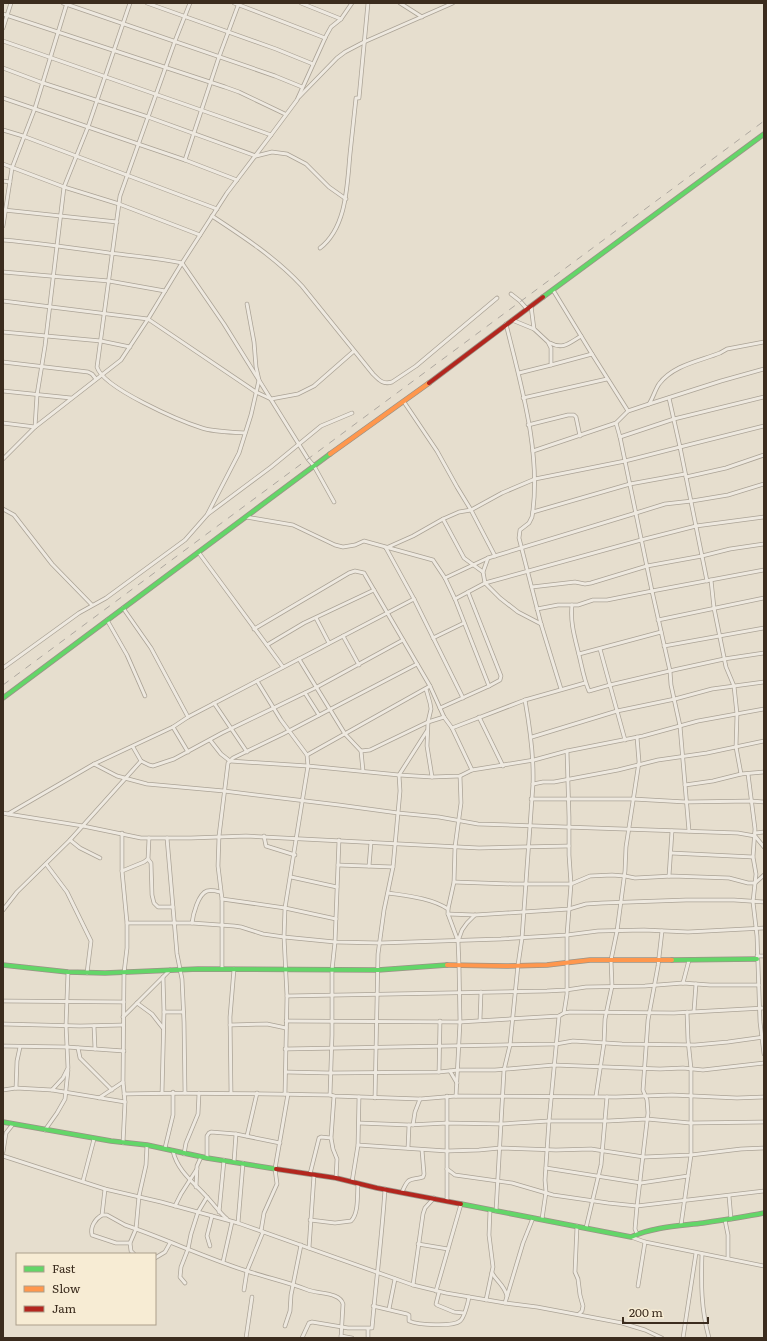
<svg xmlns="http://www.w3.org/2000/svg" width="767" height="1341" font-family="Literata,serif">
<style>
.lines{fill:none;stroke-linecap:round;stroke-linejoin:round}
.street-casing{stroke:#aba396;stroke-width:4.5}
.fast-casing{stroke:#9b9387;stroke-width:5.5}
.slow-casing{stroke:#9b9387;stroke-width:5.5}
.jam-casing{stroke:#9b9387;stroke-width:5.5}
.street{stroke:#eee9e0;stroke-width:3}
.fast{stroke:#63d668;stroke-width:4}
.slow{stroke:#ff974d;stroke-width:4}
.jam{stroke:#b3261e;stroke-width:4}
.rail{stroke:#aea8a0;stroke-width:1;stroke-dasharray:7 7;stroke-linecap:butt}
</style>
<rect width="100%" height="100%" fill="#e6dece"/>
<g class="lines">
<defs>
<g id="street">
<polyline points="63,3 275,76 302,87"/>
<polyline points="147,3 276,49 313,64"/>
<path d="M190 3 175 41 120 196 97 367C103 388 180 421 202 428 214 432 232 432 245 433"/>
<polyline points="234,3 325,38"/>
<polyline points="301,3 341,19"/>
<polyline points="400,3 422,17"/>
<polyline points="3,14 225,87 239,92 285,114"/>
<polyline points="3,28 11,3"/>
<polyline points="3,41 218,116 271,135"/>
<polyline points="3,68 43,83 148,117 256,156 272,152 287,154 306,164 329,187 346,199"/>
<polyline points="299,97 337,58 345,52 364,42 453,3"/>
<polyline points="3,98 185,160 237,180"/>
<polyline points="3,130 23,136 217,209"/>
<polyline points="185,160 219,57 239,3"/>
<polyline points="3,164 64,187 119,204 200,235"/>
<polyline points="3,181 10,182"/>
<polyline points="4,210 117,222"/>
<path d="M212 216C244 237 276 258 302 286L373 374C379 380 383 385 392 382L416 366 497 298"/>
<polyline points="3,226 12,168 35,108 67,3"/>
<path d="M3 240C39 243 74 248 109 253 134 256 158 258 182 263L224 324 308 459 314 466 334 502"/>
<path d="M320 248C347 227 347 185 350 154 352 135 354 117 356 98H359L368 3"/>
<polyline points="3,272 109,281 165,291"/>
<polyline points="553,290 592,354"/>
<polyline points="511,294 520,301 527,309"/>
<polyline points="3,301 148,319 256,392 271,399 298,394 314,386 354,351"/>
<polyline points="512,320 534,329"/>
<path d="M506 324C521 385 542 455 532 517L529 523 520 530 519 538 541 624 561 689"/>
<polyline points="3,332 101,341 130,347"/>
<path d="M550 343C563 350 569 343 581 336"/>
<polyline points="3,362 88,372 92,374 96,379"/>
<polyline points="551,365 592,354 628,411"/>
<polyline points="519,373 551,365 551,348 548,342 534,329 531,306"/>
<polyline points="3,391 71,398"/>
<polyline points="523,398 607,379"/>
<polyline points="669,398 680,447 764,426"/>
<polyline points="404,402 437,451 457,487 471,510 495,556"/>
<polyline points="649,404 721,381 764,369"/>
<polyline points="3,423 35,427 37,395 45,346 64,187 88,127 130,3"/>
<polyline points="616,423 620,437 652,591 764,570"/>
<polyline points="528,425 568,415 574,415 576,417 580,436"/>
<polyline points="620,437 674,419 764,397"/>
<path d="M533 451 616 423 628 411 649 404C653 398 655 390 659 384 673 365 700 361 720 353L727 349 764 342"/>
<polyline points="3,459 35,427 121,360 148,319 182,263 227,193 271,135 297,100 326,36 331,27 341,19 352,3"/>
<polyline points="686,477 726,468 764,455"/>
<polyline points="3,509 14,515 52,564 92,605"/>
<polyline points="533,512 630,484 685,474"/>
<polyline points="208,514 271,467 321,426 352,413"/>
<polyline points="246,517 293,525 335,545 343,547 355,545 364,541 433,560 445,578 455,599 489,686 440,708"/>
<polyline points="443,519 464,558 483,572"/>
<polyline points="386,548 413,536 443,519 459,512 471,510 502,493 535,479 625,461 680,447 707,581"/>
<polyline points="386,548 414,599 463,698"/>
<polyline points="199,553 283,667"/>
<polyline points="488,558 483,572 485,583 500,598 518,612 541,624"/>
<polyline points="445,578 488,558 636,513 665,504 692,501 728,495 764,484"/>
<polyline points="711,580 714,608 726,667 734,686 737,714 736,747 741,774"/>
<polyline points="532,587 575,582 585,584 591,583 647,566 702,556 730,549 764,544"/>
<polyline points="468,592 501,676 500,680 489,686"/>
<polyline points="455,599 485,583 641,540 696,526 764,517"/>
<path d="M572 605C570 623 575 638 579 655 582 667 584 680 589 691L610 685 678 669 724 659 764 653"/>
<polyline points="123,608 151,648 188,717"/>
<polyline points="537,609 558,605 578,605 593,600 607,600 652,591 670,671 671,685 680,726 689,831"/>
<polyline points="316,618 329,643"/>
<polyline points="107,620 127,655 145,696"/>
<polyline points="658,620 764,598"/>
<polyline points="254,629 349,573 355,571 364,573 430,686 444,717 452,728 472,770"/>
<polyline points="343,636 359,665"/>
<polyline points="433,638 464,623"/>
<polyline points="267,645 304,623 374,590"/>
<polyline points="664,646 764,628"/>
<polyline points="600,649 625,740"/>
<polyline points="579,654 661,632"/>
<polyline points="299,659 345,734 361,751 363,771"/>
<polyline points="3,668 79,613 106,598 185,540 207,515 239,453 251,415 259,380 256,367 254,342 247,304"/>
<polyline points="257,681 281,720 307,755 308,766 305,784 285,908 284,937 287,996 285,1094"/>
<polyline points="426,689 430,703 431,709 428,722 427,746 432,777"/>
<polyline points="305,693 319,715"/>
<polyline points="214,703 247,752"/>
<polyline points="479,717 503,766"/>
<polyline points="173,727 188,752"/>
<polyline points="452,728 525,700 585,683"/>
<polyline points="532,737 617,711 675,699 712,689 764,682"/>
<polyline points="210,740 221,754 230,761 308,766 399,775 432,777 460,776 472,770 534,760 567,751 643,736 698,721 764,709"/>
<polyline points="133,747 141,761 149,765 153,766 174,759 222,733 317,687 403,640"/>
<polyline points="361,751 370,750 428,722 444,717"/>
<polyline points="307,755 430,686"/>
<polyline points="94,764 117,776 147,784 224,791 339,805 398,813 439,817 478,824 738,833 755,836 764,847"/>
<polyline points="748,774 755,829 753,857 756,874 753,902 757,936 760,1022 764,1054"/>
<polyline points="533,784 543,782 554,782 618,770 658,760 707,753 764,741"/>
<polyline points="685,785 713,781 741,774 764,772"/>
<polyline points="531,799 633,799 686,802 751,801 764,802"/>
<polyline points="3,813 8,814 94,764 173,727 188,717 414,599"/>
<polyline points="8,814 83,826 141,838 191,838 246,836 479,848 569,846"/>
<polyline points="122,833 122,871 127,923 127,948 124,973 123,1082 125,1102 123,1143"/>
<polyline points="755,833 764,832"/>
<polyline points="264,836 266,846 295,855"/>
<polyline points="149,838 148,859 151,863 152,895 154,903 158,907 173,907"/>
<polyline points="167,838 177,954 182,979 184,1022 185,1093"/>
<polyline points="70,840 80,848 100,858"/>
<polyline points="671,853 753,857"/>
<polyline points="46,864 67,892 91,941 87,973"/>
<polyline points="338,865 393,867"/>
<polyline points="369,866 371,842"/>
<polyline points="122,871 144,862 148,859"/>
<polyline points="669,876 672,831"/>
<polyline points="291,877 337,887"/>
<polyline points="454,882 513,884 571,884 590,876 612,875 625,876 635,878 672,876 729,878 748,883 755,883 764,875"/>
<path d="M388 893C408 896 431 898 448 909V914L458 941"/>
<polyline points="222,899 285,908 336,919"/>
<polyline points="448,909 454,882 455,847 461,803 460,776"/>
<polyline points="3,910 17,892 70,840 141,761"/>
<polyline points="448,914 475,915 569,909 586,904 602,903 686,900 734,900 764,902"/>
<polyline points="127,923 192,923 234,926 241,927 263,934 284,937 335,942 380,943 501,939 567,935 598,931 644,930 688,932 764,928"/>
<path d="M192 923C193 915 198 894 207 891 211 890 216 891 220 892"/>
<polyline points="757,956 764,956"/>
<polyline points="222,969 222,899 218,866 219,836 228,763 233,758 283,734 417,664"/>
<polyline points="683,983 689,960"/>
<polyline points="287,996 547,991 566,990 586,987 645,986 683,983 710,985 759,985"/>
<polyline points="3,1001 124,1002"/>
<polyline points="137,1003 152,1014 163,1028"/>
<polyline points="694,1011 696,984"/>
<polyline points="164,1012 183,1012"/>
<polyline points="564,1013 567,994 567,935 571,884 569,855 569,817 567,751"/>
<polyline points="123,1017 170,970"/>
<polyline points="480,1020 481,992"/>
<polyline points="286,1021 460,1022 559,1016 564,1013 570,1012 674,1013 764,1008"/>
<polyline points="3,1024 80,1026 123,1025"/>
<polyline points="230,1025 267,1024 286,1028"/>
<polyline points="94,1026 95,1049"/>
<polyline points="3,1046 67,1047 124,1051"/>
<polyline points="78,1048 80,1058 112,1090"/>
<polyline points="285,1049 501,1045 556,1044 573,1041 622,1044 695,1045 728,1042 764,1037"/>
<polyline points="450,1071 457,1083"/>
<polyline points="286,1072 330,1073 439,1072 458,1070 495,1070 554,1065 660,1069 683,1068 703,1070 764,1063"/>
<polyline points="439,1072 440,1021"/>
<polyline points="16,1088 17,1061 20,1047"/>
<polyline points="3,1090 16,1088 52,1090 63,1078 68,1068 66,1025 68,972"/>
<polyline points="52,1090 125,1102"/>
<polyline points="162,1093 164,1012 163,977"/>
<polyline points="231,1093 230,1017 234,969"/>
<path d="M124 1094C193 1092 261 1094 330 1095L334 1096 420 1099 456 1096 616 1097 672 1095 737 1098 764 1097"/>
<polyline points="330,1095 332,1035 332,970 335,942 339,840"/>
<polyline points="334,1096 331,1138 333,1149 337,1159 336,1178"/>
<polyline points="456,1096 460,1022 459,965 458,941 462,930 467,923 475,915"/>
<polyline points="596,1096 604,1043 605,1019 612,986 611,960 617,931 625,871 626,847 639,762 637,737"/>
<polyline points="99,1098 123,1082"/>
<polyline points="375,1098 378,954 384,910 393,867 400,791 399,775 427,731"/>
<polyline points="359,1123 409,1125 447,1123 502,1124 549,1121 608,1121 647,1119 690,1123 764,1122"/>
<polyline points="413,1125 415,1112 420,1099"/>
<polyline points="45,1130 57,1113 65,1099 68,1070"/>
<polyline points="247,1136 257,1093"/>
<polyline points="358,1145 447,1151 479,1150 500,1148 556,1150 591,1149 644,1157 691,1155 741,1149 764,1148"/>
<polyline points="165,1148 173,1115 173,1092"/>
<polyline points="408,1148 409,1125"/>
<path d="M173 1151C177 1170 193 1182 206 1196 213 1203 219 1212 227 1219"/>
<polyline points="3,1152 6,1133 13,1124"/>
<polyline points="184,1154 186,1143 198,1114 199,1093"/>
<polyline points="3,1156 105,1189 161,1202 238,1223 413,1285 446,1293 505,1303 537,1307 622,1323 645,1330 662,1338"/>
<polyline points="207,1158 207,1136 209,1133 211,1132 236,1134 280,1143"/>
<polyline points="234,1162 236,1134"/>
<polyline points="546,1168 641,1183 688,1176"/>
<polyline points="447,1169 455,1175 512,1183 553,1195 608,1203 637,1206 764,1191"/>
<polyline points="310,1174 319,1138 321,1137 331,1138"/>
<polyline points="83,1181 94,1139"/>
<polyline points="352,1182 358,1145 359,1097"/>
<polyline points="196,1187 197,1166 201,1157"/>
<path d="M105 1189 102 1215C95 1219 90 1227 92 1235L116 1243H130"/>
<path d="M402 1192C409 1176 409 1181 423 1177L424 1174 422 1150"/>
<polyline points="729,1196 731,1219"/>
<polyline points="447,1200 447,1096"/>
<polyline points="175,1206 181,1194 197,1169"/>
<path d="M496 1211 504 1070 510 1045 518 965 522 938 533 784C534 755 530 728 525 700"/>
<polyline points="219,1212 224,1160"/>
<path d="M102 1215H107L125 1225C166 1239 206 1258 247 1271 268 1278 288 1282 308 1290 318 1294 340 1292 343 1304L341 1338"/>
<polyline points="542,1219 546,1192 545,1180 549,1121 559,1016"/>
<path d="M310 1220 335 1223 351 1221C359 1213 357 1195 358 1184"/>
<polyline points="725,1220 728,1235 728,1258"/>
<polyline points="238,1223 243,1163"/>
<polyline points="681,1225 691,1155 691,1069 688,1040 687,1012"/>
<polyline points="577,1226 575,1272 578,1279 580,1295 583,1306 582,1311 579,1314"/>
<polyline points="586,1228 601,1165 607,1097"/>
<polyline points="261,1231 264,1213 277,1184 275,1169 288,1094"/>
<polyline points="637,1234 635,1229 637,1206 648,1113 647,1100 643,1090 648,1020 658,966 662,931"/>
<polyline points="631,1237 645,1242 764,1266"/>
<polyline points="418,1244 448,1249"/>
<polyline points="210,1246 207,1236 212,1216"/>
<polyline points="309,1248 314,1175"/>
<polyline points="134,1254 131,1251 130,1243 136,1229 139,1196 146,1165 147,1145"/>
<path d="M702 1254C701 1283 701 1309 709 1338"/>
<polyline points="155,1258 165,1252 170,1243"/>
<polyline points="223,1262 232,1222"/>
<path d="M492 1273C498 1283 504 1285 507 1296"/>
<polyline points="185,1283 180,1277 181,1267 188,1249 191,1234 198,1212 207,1197"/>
<polyline points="413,1285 423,1214 425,1208 434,1198"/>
<polyline points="638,1286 645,1242"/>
<polyline points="244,1290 247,1271 263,1232"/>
<polyline points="436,1291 461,1204"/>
<polyline points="439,1292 436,1304 437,1305 454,1312 464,1313"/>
<polyline points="486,1300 493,1267 489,1235 490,1210"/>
<polyline points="505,1303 523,1243 533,1218"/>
<path d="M373 1306 407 1314 409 1315V1321C418 1325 453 1327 460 1321 464 1318 468 1303 469 1297"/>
<polyline points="389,1309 395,1279"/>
<polyline points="285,1326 290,1311 291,1295 301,1245"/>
<polyline points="341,1336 352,1338"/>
<polyline points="246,1338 252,1297"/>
<path d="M302 1338 309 1323 312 1322 348 1328H372C376 1282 382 1236 385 1189"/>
<polyline points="368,1338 368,1329"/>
<polyline points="683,1338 696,1253"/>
</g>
<g id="fast">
<polyline points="543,297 764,134"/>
<polyline points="3,698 330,454"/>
<polyline points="672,960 757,959"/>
<polyline points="3,965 68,972 105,973 198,969 378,970 447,965"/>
<polyline points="3,1122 111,1141 147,1145 207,1158 276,1169"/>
<path d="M461 1204 631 1237C653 1227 679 1226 703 1223 724 1220 744 1217 764 1213"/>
</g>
<g id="slow">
<polyline points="330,454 429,383"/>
<polyline points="447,965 506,966 547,965 590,960 672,960"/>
</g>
<g id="jam">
<polyline points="429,383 543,297"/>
<polyline points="276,1169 336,1178 377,1188 461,1204"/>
</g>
</defs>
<use href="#street" class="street-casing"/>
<use href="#fast" class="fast-casing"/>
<use href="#slow" class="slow-casing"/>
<use href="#jam" class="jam-casing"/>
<use href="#street" class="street"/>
<use href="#fast" class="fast"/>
<use href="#slow" class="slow"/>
<use href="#jam" class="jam"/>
<polyline class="rail" points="3,685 764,121"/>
</g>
<rect width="767" height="1341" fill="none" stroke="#3b2c1e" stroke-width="8"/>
<rect x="16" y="1253" width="140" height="72" fill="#f7ecd4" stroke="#ac9f8b"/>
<rect x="24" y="1266" width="20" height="6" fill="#63d668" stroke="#ac9f8b"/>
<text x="52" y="1273" font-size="12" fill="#3b2c1e">Fast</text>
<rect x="24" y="1286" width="20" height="6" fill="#ff974d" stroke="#ac9f8b"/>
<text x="52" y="1293" font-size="12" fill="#3b2c1e">Slow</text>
<rect x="24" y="1306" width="20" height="6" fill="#b3261e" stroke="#ac9f8b"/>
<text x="52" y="1313" font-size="12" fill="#3b2c1e">Jam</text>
<path d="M623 1317v6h85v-6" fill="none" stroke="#3b2c1e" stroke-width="2"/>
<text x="629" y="1317" font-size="12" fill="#3b2c1e" stroke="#f7ecd4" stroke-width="3" paint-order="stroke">200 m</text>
</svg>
